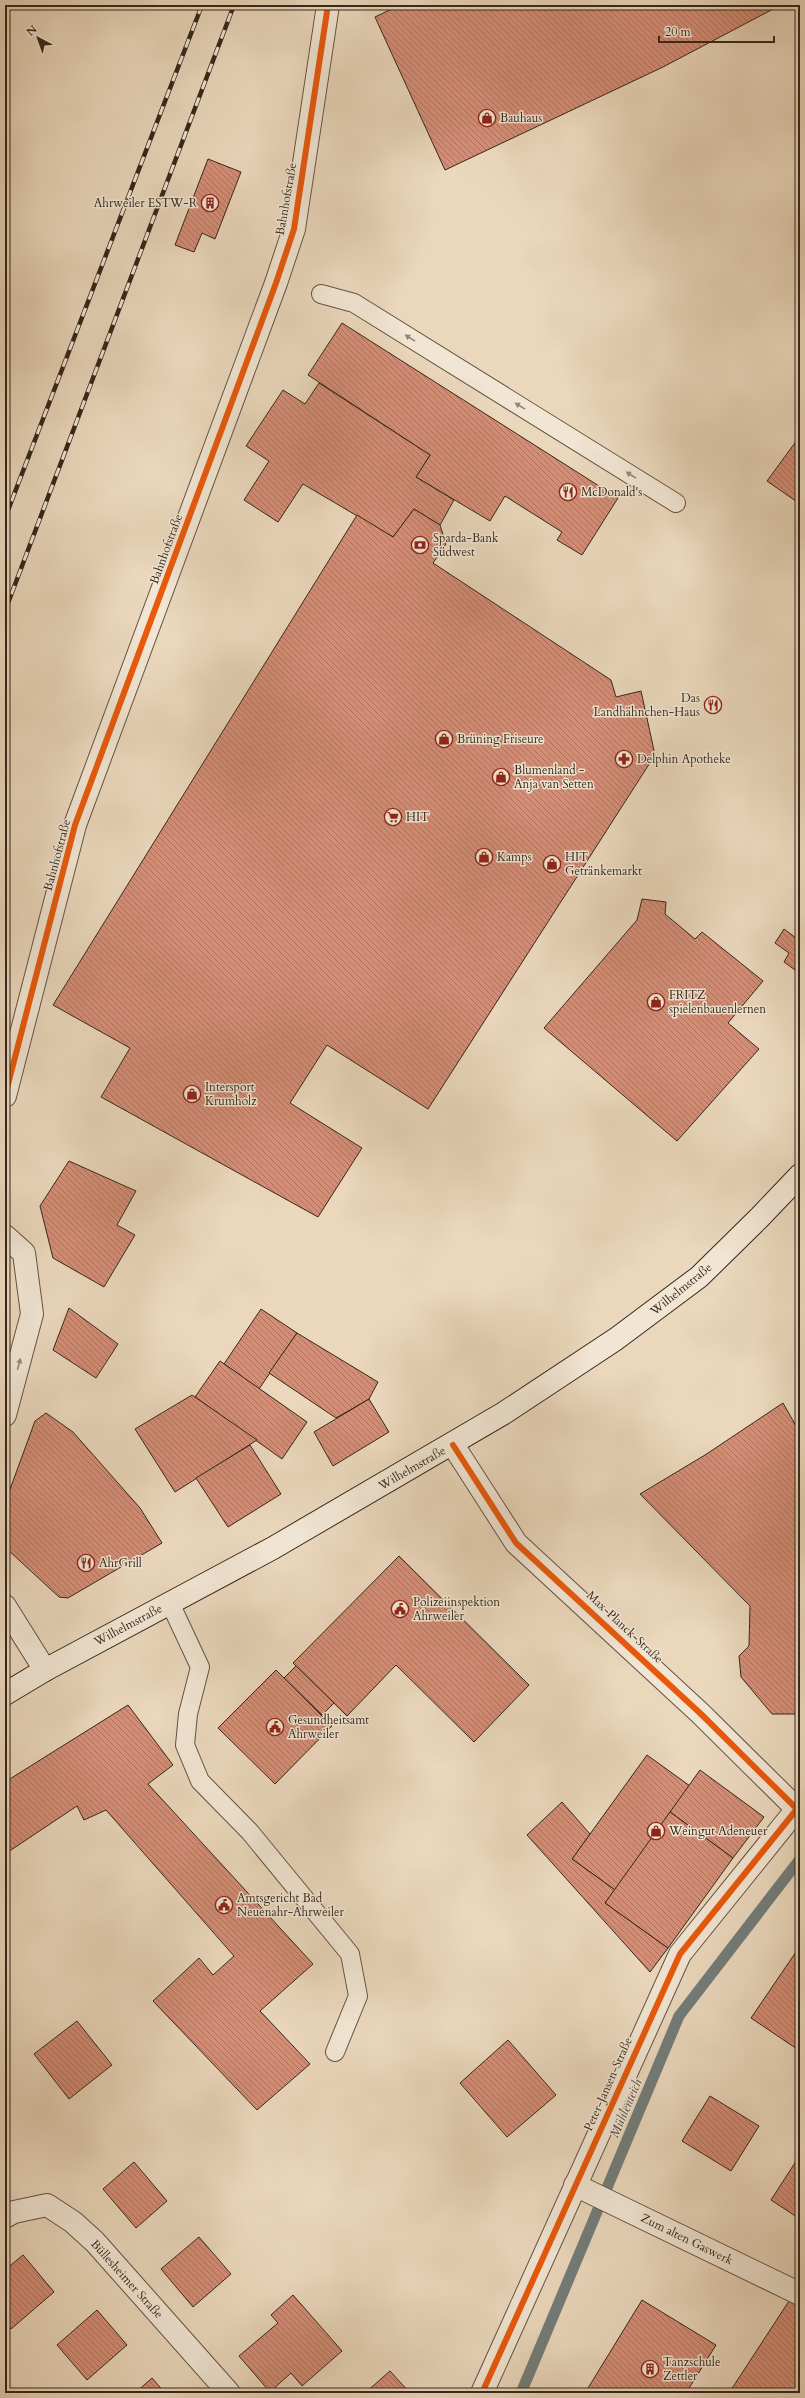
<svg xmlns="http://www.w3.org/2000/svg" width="805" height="2398" font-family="Cardo,serif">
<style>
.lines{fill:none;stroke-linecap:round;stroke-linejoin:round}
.stream{stroke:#737d7a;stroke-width:11}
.building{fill:url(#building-back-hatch);stroke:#36271a}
.service-casing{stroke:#635342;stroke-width:20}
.minor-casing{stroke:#635342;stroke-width:24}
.secondary-casing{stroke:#36271a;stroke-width:24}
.service{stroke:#f1e5d3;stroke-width:18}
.minor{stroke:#f1e5d3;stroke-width:22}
.secondary{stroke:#f1e5d3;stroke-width:22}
.rail-casing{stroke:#36271a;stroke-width:4.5}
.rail{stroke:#f1e5d3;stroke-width:3;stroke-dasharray:9;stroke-linecap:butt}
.cycleway-casing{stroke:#f1e5d3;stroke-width:8}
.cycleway{stroke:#e8590c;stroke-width:6}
.oneway{fill:#948676}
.labels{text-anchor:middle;stroke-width:3;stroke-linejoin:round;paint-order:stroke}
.poi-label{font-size:12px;fill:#36271a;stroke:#f1e5d3;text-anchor:start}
.street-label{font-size:12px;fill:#36271a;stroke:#f1e5d3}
.water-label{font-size:13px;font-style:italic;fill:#4f4b42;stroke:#f1e5d3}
</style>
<defs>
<pattern id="building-back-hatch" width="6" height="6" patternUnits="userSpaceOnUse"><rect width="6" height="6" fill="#d68d75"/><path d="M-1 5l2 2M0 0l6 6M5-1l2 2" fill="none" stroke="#ae735f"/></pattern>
</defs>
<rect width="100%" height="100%" fill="#ead7bc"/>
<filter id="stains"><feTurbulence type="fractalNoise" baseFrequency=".005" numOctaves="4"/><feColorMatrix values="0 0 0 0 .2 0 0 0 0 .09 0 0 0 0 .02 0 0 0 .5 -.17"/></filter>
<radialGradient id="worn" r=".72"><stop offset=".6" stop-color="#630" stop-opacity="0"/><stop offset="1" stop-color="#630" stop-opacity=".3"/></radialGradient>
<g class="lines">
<polyline class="stream" points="521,2393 679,2016 800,1859"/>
</g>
<g class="building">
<polygon points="400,5 776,5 777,7 663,67 445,170 375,17"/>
<polygon points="208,159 241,172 215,239 202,233 194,252 175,245"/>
<polygon points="342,323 618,498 582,555 557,540 562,532 505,496 490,521 416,477 430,455 308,375"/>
<polygon points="319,383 430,455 416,477 454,500 440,525 414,509 393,537 303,484 278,522 244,500 269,461 246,446 283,390 305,404"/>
<polygon points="800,436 800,504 767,481"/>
<polygon points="414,509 440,525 446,544 433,563 611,680 616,697 641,691 655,755 428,1109 327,1045 290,1103 362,1148 318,1217 101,1097 130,1048 53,1005 357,515 393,537"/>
<polygon points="642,899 666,902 665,914 695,939 702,932 763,981 728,1023 759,1049 677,1141 544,1028 637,920"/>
<polygon points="784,929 800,941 800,963 795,970 784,962 789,953 775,943"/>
<polygon points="69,1161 136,1191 117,1225 135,1235 104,1287 53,1258 40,1206"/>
<polygon points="69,1308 118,1344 96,1378 53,1350"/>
<polygon points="261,1309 297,1333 259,1389 224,1364"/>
<polygon points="297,1333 378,1382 369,1399 336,1418 269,1373"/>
<polygon points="220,1361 307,1422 282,1459 195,1397"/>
<polygon points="192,1395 257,1440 175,1492 135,1429"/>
<polygon points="369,1399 389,1432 333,1466 314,1432"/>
<polygon points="783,1403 800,1433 800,1712 798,1714 772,1714 741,1677 739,1656 749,1646 750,1606 640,1494 705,1455"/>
<polygon points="46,1413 73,1432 140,1508 162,1543 68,1598 59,1597 7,1549 5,1542 5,1503 35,1421"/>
<polygon points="250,1445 281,1494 228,1527 196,1478"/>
<polygon points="399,1556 529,1685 474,1742 396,1665 347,1716 293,1663"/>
<polygon points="296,1666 334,1703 322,1715 284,1678"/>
<polygon points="276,1670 332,1726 275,1784 218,1728"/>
<polygon points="128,1705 173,1765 148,1784 313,1964 260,2011 310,2064 257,2110 153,2001 199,1958 213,1975 234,1956 106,1810 84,1820 77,1806 5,1854 5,1782"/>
<polygon points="647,1755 690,1786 615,1890 572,1859"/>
<polygon points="700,1770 764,1817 733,1858 670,1812"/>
<polygon points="562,1802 590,1834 572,1859 615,1890 605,1903 668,1948 650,1972 527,1835"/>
<polygon points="670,1812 733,1858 668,1948 605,1903"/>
<polygon points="800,1946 800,2051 751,2018"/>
<polygon points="77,2021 112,2065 69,2099 34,2054"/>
<polygon points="508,2040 556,2095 507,2137 460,2083"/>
<polygon points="710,2096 759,2126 731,2171 682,2141"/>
<polygon points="800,2155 800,2219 771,2200"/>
<polygon points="134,2162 167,2201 136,2228 103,2189"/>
<polygon points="199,2237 231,2274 193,2307 161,2269"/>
<polygon points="23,2255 54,2292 11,2329 5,2321 5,2270"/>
<polygon points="293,2295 342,2351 302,2386 291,2373 270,2392 239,2356 278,2323 271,2315"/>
<polygon points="642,2300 716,2345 686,2393 585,2393"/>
<polygon points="789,2301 800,2307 800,2393 729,2393"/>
<polygon points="97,2310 127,2345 87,2380 57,2345"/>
<polygon points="390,2371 410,2393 365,2393"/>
<polygon points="152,2378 165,2393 135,2393"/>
</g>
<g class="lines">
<defs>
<g id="service">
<polyline points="321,294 354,303 676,503"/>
<polyline points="170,1603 200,1667 188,1714 185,1745 200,1781 250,1832 350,1954 358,1996 335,2052"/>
</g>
<g id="minor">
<polyline points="5,1096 75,825 276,283 294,229 328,5"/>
<polyline points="5,1236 24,1253 32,1314 5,1415"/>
<polyline points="453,1445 516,1543 701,1714 800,1812"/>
<polyline points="5,1606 45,1670"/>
<polyline points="575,2185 800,2294"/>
<polyline points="5,2217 14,2212 47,2205 73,2222 95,2242 229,2393"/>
<polyline points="482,2393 680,1954 797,1809"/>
</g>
<polyline id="secondary" points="5,1694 45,1670 273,1548 504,1413 616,1339 699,1277 760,1217 800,1175"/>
</defs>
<use href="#service" class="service-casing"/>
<use href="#minor" class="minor-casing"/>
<use href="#secondary" class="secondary-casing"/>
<use href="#service" class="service"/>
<use href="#minor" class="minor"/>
<use href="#secondary" class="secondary"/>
<defs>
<g id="rail">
<polyline points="5,518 202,5"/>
<polyline points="5,611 234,5"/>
</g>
</defs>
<use href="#rail" class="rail-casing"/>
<use href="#rail" class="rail"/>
<defs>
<g id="cycleway">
<polyline points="5,1096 75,825 276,283 294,229 328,5"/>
<polyline points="453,1445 516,1543 701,1714 800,1812"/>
<polyline points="482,2393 680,1954 797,1809"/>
</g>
</defs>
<use href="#cycleway" class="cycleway-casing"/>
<use href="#cycleway" class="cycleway"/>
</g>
<defs><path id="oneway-solid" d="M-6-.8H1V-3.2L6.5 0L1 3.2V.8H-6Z"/></defs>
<g class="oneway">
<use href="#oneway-solid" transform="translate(410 338) rotate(-148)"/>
<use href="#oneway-solid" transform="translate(520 406) rotate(-148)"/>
<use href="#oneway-solid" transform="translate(631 475) rotate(-148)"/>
<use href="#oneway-solid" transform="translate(19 1364) rotate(-75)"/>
</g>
<defs>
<symbol id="shop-ring" viewBox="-11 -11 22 22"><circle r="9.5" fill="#f1e5d3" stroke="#8f2418" stroke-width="1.5"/><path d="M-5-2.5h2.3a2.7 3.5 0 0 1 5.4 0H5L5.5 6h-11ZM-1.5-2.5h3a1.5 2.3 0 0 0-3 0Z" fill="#8f2418"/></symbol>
<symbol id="building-ring" viewBox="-11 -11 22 22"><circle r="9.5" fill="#f1e5d3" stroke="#8f2418" stroke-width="1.5"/><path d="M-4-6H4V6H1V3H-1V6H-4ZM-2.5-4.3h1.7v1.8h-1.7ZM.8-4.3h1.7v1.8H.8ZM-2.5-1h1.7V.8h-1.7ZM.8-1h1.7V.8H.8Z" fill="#8f2418"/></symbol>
<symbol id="restaurant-ring" viewBox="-11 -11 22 22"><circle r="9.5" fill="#f1e5d3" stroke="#8f2418" stroke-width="1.5"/><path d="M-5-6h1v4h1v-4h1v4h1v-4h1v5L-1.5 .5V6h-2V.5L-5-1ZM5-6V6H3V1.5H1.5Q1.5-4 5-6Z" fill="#8f2418"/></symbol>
<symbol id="bank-ring" viewBox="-11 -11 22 22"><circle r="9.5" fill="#f1e5d3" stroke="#8f2418" stroke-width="1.5"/><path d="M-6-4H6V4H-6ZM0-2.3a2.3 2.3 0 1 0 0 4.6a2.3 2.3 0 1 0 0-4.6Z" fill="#8f2418"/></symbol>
<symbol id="pharmacy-ring" viewBox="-11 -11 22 22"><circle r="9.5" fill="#f1e5d3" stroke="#8f2418" stroke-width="1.5"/><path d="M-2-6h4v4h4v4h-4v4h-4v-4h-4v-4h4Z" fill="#8f2418"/></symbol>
<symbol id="supermarket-ring" viewBox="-11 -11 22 22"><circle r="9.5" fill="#f1e5d3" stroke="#8f2418" stroke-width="1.5"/><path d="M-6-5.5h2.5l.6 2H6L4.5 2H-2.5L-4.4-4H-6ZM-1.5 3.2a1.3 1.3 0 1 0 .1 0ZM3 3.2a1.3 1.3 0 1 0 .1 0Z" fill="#8f2418"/></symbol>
<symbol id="civic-ring" viewBox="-11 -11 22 22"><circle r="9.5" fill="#f1e5d3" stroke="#8f2418" stroke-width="1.5"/><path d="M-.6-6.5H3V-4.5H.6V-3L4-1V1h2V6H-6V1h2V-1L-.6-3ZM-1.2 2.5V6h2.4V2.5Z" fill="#8f2418"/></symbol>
</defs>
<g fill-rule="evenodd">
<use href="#shop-ring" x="477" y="108" width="20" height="20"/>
<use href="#building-ring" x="200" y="193" width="20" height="20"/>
<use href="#restaurant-ring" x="558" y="482" width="20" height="20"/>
<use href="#bank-ring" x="410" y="535" width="20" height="20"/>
<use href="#restaurant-ring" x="703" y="695" width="20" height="20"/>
<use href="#shop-ring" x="434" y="729" width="20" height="20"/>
<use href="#pharmacy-ring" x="614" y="749" width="20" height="20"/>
<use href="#shop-ring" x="491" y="767" width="20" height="20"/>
<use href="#supermarket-ring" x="383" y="807" width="20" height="20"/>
<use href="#shop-ring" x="474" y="847" width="20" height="20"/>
<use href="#shop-ring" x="542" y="854" width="20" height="20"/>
<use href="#shop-ring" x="646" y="992" width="20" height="20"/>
<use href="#shop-ring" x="182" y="1084" width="20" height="20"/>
<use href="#restaurant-ring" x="76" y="1553" width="20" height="20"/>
<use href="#civic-ring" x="390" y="1599" width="20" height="20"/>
<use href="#civic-ring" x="265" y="1717" width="20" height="20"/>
<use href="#shop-ring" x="646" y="1821" width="20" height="20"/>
<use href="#civic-ring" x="214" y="1895" width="20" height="20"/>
<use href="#building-ring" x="640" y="2359" width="20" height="20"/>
</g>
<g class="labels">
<g class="poi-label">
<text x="500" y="122">Bauhaus</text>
<text x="197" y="207" text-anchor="end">Ahrweiler ESTW-R</text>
<text x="581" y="496">McDonald's</text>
<text x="433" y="542">Sparda-Bank<tspan x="433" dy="14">Südwest</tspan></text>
<text x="700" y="702" text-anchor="end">Das<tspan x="700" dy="14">Landhähnchen-Haus</tspan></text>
<text x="457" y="743">Brüning Friseure</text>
<text x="637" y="763">Delphin Apotheke</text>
<text x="514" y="774">Blumenland -<tspan x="514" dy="14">Anja van Setten</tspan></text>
<text x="406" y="821">HIT</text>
<text x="497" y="861">Kamps</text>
<text x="565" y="861">HIT<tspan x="565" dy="14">Getränkemarkt</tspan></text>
<text x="669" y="999">FRITZ<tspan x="669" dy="14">spielenbauenlernen</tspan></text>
<text x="205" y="1091">Intersport<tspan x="205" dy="14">Krumholz</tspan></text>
<text x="99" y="1567">AhrGrill</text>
<text x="413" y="1606">Polizeiinspektion<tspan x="413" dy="14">Ahrweiler</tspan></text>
<text x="288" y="1724">Gesundheitsamt<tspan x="288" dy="14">Ahrweiler</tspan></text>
<text x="669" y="1835">Weingut Adeneuer</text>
<text x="237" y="1902">Amtsgericht Bad<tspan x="237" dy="14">Neuenahr-Ahrweiler</tspan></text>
<text x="663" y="2366">Tanzschule<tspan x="663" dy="14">Zettler</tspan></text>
</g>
<g class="street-label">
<text transform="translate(286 199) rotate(-80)" y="4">Bahnhofstraße</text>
<text transform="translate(166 549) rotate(-70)" y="4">Bahnhofstraße</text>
<text transform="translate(57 855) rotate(-75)" y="4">Bahnhofstraße</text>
<text transform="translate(681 1289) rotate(-39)" y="4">Wilhelmstraße</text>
<text transform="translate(412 1468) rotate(-30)" y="4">Wilhelmstraße</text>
<text transform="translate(128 1625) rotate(-28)" y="4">Wilhelmstraße</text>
<text transform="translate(625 1627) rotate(43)" y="4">Max-Planck-Straße</text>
<text transform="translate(608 2084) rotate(-66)" y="4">Peter-Jansen-Straße</text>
<text transform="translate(687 2239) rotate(26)" y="4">Zum alten Gaswerk</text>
<text transform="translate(127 2279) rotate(48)" y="4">Büllesheimer Straße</text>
</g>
<g class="water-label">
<text transform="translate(625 2108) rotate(-67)" y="5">Mühlenteich</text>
</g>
</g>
<rect width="805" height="2398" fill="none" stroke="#ead7bc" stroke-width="20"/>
<rect x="6" y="6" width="793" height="2386" fill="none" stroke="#36271a" stroke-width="2"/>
<rect x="10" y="10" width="785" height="2378" fill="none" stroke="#36271a"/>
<g transform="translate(38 38) rotate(319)" stroke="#f1e5d3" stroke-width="3" paint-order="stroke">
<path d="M0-3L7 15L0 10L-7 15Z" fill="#36271a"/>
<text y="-6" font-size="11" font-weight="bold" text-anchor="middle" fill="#36271a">N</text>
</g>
<path d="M659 36v6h115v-6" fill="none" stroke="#36271a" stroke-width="2"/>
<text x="665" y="36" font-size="12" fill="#36271a" stroke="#f1e5d3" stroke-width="3" paint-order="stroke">20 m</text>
<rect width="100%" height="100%" filter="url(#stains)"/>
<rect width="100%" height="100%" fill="url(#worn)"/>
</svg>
